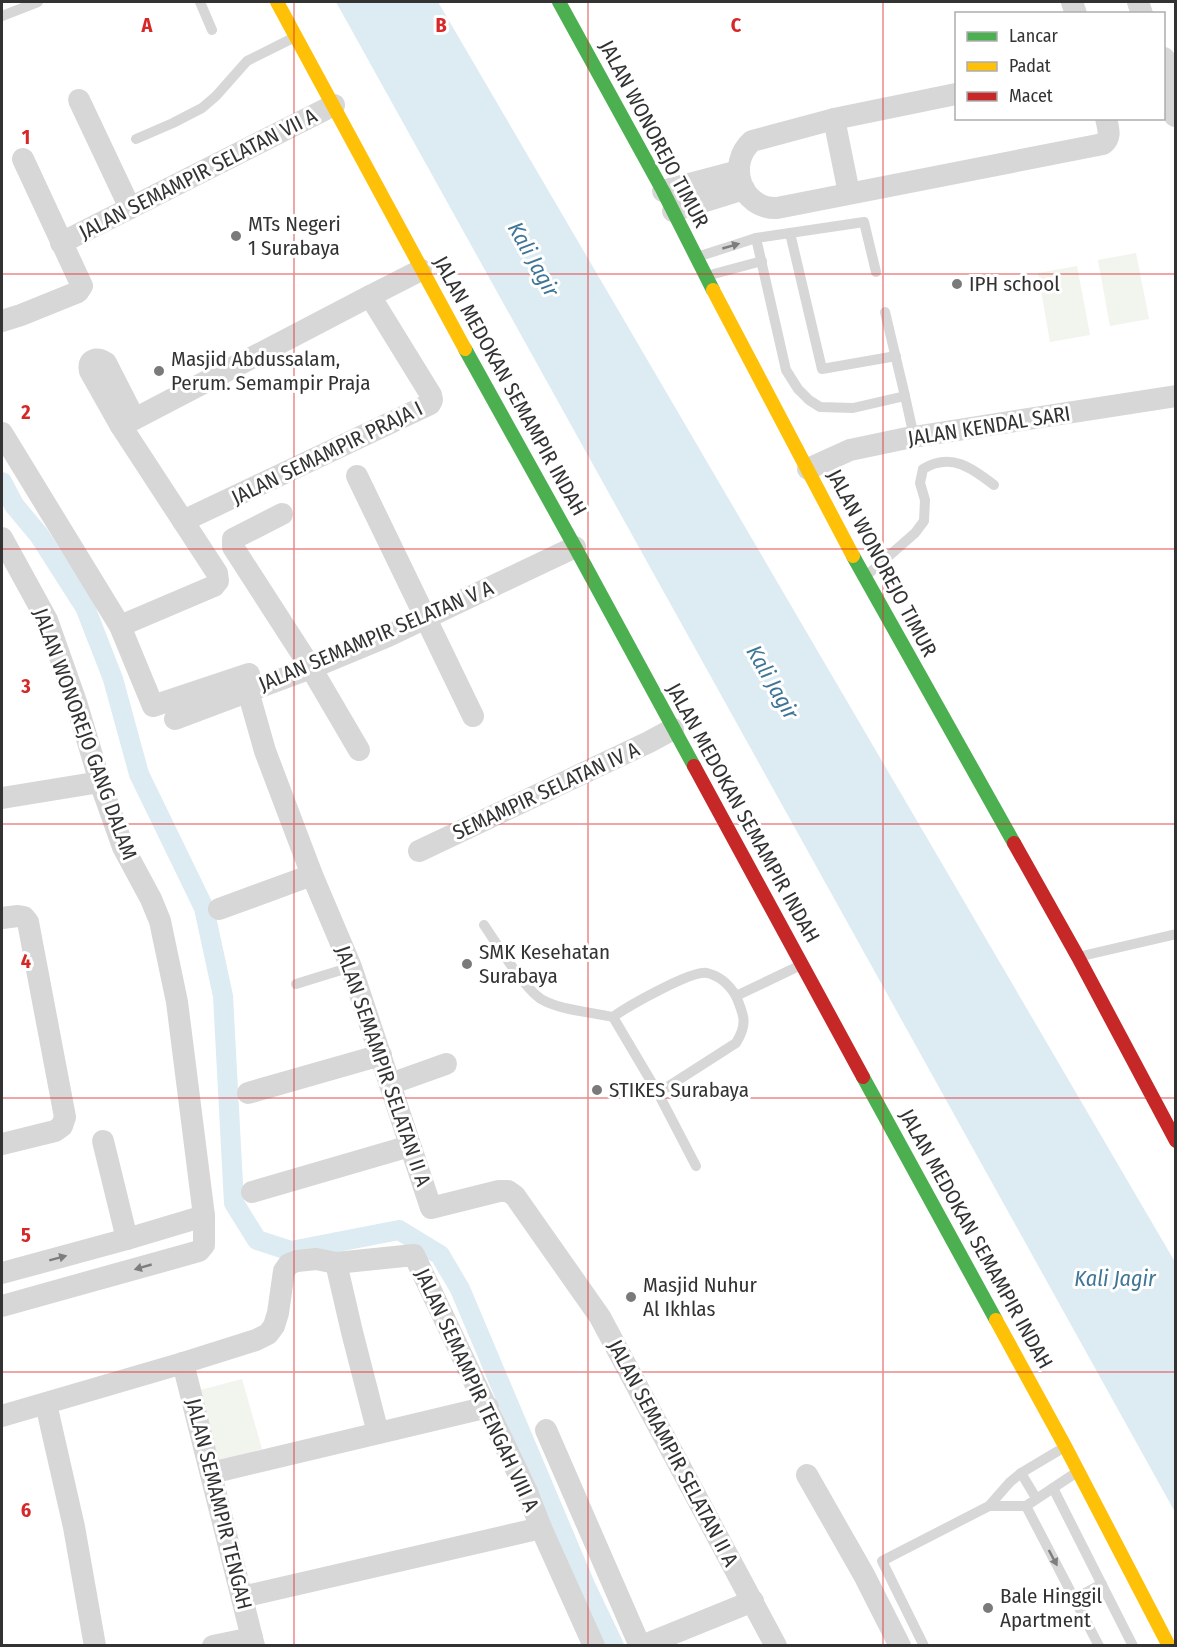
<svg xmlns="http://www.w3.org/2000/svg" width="1177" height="1647" font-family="'Fira Sans Condensed',sans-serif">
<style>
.green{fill:#f1f5ed}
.water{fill:#ddebf3}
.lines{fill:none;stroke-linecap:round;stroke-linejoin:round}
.canal{stroke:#ddebf3;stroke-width:20}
.lane{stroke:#d7d7d7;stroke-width:10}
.street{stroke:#d7d7d7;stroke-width:22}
.fast{stroke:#4caf50;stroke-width:14}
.slow{stroke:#ffc107;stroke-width:14}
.jam{stroke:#c62828;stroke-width:14}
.oneway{fill:#7d7d7d}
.grid{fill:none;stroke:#d62828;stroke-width:1.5;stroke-opacity:0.55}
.poi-dot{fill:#7a7a7a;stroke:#fff;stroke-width:2}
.labels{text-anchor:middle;stroke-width:6;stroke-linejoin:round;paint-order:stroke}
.street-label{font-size:21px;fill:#333;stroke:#fff}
.poi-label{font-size:21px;fill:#333;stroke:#fff;text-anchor:start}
.water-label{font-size:22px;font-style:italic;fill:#3f7597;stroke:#fff}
.grid-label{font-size:20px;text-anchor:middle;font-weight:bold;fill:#d62828;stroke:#fff;stroke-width:6;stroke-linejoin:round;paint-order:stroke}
</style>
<rect width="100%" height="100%" fill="#fff"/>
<g class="green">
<polygon points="1136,253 1149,319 1110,326 1098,260"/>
<polygon points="1077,266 1090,335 1050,342 1038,273"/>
<polygon points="242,1379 262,1449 219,1461 200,1390"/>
</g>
<polygon class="water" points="336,2 438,2 1175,1262 1175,1512"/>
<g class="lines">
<polyline class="canal" points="2,482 14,505 39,535 85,607 113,679 139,774 204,908 223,996 234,1203 257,1240 291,1251 399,1230 440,1255 460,1289 585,1585 614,1646"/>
<g class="lane">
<polyline points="200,2 212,30"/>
<polyline points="2,16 38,2"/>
<polyline points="136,139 173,123 202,108 216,96 247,61 293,38"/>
<polyline points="790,233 822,369 896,356"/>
<polyline points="756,238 786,370 798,389 809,400 820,407 853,408 905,396 914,437"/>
<polyline points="697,257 756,238 864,222 876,272"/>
<polyline points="710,275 762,261"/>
<polyline points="885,312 905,396"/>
<path d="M866 576 915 533 924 521 925 500 920 483 923 469C951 452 972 468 994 485"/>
<path d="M484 925C497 944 523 987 541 999 559 1010 591 1012 613 1017 628 1006 692 970 707 973 720 976 730 986 736 996L799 966"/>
<polyline points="1082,956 1176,934"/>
<polyline points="296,984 351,967"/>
<polyline points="613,1017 658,1093 696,1166"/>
<path d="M658 1093 736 1043C748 1024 744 1015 736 996"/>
<polyline points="1021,1473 1036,1498"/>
<polyline points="1053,1488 1133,1646"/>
<polyline points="989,1506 1026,1506 1077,1472"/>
<polyline points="1026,1506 1099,1646"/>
<polyline points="1074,1599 1102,1584"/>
<polyline points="924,1646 882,1561 989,1506 1010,1482 1021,1473 1063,1448"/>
</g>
<g class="street">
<polyline points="1072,2 1076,14"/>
<polyline points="1138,2 1142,14"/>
<polyline points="1164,58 1175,116"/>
<path d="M956 94 834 119 752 141C726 164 741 209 777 208L1103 144C1112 137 1108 128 1106 118"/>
<polyline points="79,100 130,208"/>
<polyline points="834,119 849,193"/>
<polyline points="663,191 739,171"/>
<polyline points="673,211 744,189"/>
<polyline points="61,243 334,105"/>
<polyline points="370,296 421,270"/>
<polyline points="2,321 21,315 78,292 82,286 23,159"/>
<polyline points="121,426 370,296 431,395 432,400 430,404 183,521"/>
<polyline points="2,433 120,626 153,706 249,674"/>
<polyline points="808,469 850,450 907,438 1176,396"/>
<polyline points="357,476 473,716"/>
<polyline points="282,514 233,539 233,547 311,668 359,750"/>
<polyline points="2,538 47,620 76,702 100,782 123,847 151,899 160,921 177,1002 204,1216 204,1245 199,1251 192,1253 2,1306"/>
<path d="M120 626 214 586 218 581 217 573 121 426 90 371C87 359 97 357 106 363L134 418"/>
<polyline points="248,691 265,751 312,875 351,967 431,1208 499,1191 508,1191 515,1196 600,1317 776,1646"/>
<polyline points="175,719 311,668 388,636 575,547"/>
<polyline points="2,798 100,782"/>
<polyline points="419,851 649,742 673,729"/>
<polyline points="219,909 312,875"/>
<polyline points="2,918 18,916 24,917 28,922 65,1117 62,1126 55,1131 2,1144"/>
<polyline points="390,1084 446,1064"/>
<polyline points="248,1093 381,1055"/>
<polyline points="103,1141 127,1239"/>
<polyline points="252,1192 410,1146"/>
<polyline points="336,1263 352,1332 378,1433"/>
<polyline points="2,1273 127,1239 204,1216"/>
<polyline points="183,1363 254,1646"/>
<polyline points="46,1404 74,1527 95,1646"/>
<polyline points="2,1416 183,1363 256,1340 268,1334 274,1326 278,1313 284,1271 289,1264 297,1261 316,1259 336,1263 414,1255 527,1492 541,1528 594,1646"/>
<polyline points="546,1430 640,1646"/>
<polyline points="211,1473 488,1407"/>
<polyline points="807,1475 864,1575 900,1646"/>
<polyline points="242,1597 541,1528"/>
<polyline points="213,1646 252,1638"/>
<polyline points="642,1646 753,1601"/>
</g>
<g class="fast">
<polyline points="559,2 663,191 713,290"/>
<polyline points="465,349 575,547 694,766"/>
<polyline points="853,556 1014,843"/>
<polyline points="863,1077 996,1320"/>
</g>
<g class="slow">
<polyline points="277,2 465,349"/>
<polyline points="713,290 853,556"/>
<polyline points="996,1320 1065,1446 1169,1646"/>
</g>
<g class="jam">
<polyline points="694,766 863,1077"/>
<polyline points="1014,843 1078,957 1176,1141"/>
</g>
</g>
<defs><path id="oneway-solid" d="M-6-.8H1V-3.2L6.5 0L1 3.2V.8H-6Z" transform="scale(1.5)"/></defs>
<g class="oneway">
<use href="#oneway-solid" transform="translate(731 246) rotate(-16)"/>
<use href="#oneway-solid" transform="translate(58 1258) rotate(-15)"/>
<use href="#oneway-solid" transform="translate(143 1267) rotate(164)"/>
<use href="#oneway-solid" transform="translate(1053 1558) rotate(62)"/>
</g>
<path class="grid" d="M294 2V1646M588 2V1646M883 2V1646M2 274H1176M2 549H1176M2 824H1176M2 1098H1176M2 1372H1176"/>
<g class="poi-dot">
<circle cx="236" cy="236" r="6"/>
<circle cx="957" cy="284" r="6"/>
<circle cx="159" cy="371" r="6"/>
<circle cx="467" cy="964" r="6"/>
<circle cx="597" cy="1090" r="6"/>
<circle cx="631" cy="1297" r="6"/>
<circle cx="988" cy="1608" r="6"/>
</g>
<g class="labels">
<g class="street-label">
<text transform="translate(654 134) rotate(62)" y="7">JALAN WONOREJO TIMUR</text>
<text transform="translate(198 174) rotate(-27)" y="7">JALAN SEMAMPIR SELATAN VII A</text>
<text transform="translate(510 386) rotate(61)" y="7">JALAN MEDOKAN SEMAMPIR INDAH</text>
<text transform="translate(989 426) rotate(-9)" y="7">JALAN KENDAL SARI</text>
<text transform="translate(327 453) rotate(-26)" y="7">JALAN SEMAMPIR PRAJA I</text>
<text transform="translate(882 563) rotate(62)" y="7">JALAN WONOREJO TIMUR</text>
<text transform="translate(376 636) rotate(-23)" y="7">JALAN SEMAMPIR SELATAN V A</text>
<text transform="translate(85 734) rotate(70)" y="7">JALAN WONOREJO GANG DALAM</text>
<text transform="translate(546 791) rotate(-25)" y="7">SEMAMPIR SELATAN IV A</text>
<text transform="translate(743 813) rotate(61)" y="7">JALAN MEDOKAN SEMAMPIR INDAH</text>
<text transform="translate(383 1066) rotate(71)" y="7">JALAN SEMAMPIR SELATAN II A</text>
<text transform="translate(976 1239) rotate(61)" y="7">JALAN MEDOKAN SEMAMPIR INDAH</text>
<text transform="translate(477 1390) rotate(65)" y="7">JALAN SEMAMPIR TENGAH VIII A</text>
<text transform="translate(673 1453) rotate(62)" y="7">JALAN SEMAMPIR SELATAN II A</text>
<text transform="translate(219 1504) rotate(76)" y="7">JALAN SEMAMPIR TENGAH</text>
</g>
<g class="poi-label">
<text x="248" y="231">MTs Negeri<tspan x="248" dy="24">1 Surabaya</tspan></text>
<text x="969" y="291">IPH school</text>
<text x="171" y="366">Masjid Abdussalam,<tspan x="171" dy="24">Perum. Semampir Praja</tspan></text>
<text x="479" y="959">SMK Kesehatan<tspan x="479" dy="24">Surabaya</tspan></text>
<text x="609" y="1097">STIKES Surabaya</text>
<text x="643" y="1292">Masjid Nuhur<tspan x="643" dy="24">Al Ikhlas</tspan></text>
<text x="1000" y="1603">Bale Hinggil<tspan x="1000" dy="24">Apartment</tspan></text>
</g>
<g class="water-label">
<text transform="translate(534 259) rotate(61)" y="8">Kali Jagir</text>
<text transform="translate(773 682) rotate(60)" y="8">Kali Jagir</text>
<text x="1115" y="1286">Kali Jagir</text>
</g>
</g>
<g class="grid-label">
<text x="147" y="32">A</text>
<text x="441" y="32">B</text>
<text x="736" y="32">C</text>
<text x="26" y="144">1</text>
<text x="26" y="419">2</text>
<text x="26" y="693">3</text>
<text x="26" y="968">4</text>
<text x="26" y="1242">5</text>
<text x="26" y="1517">6</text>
</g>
<rect width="1177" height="1647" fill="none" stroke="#333333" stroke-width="6"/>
<rect x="955" y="12" width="210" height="108" fill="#ffffff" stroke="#adadad" stroke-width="1.5"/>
<rect x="967" y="32" width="30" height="9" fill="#4caf50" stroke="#adadad" stroke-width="1.5"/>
<text x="1009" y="42" font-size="18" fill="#333333">Lancar</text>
<rect x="967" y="62" width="30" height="9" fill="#ffc107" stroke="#adadad" stroke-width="1.5"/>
<text x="1009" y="72" font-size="18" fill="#333333">Padat</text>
<rect x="967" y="92" width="30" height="9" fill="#c62828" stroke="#adadad" stroke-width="1.5"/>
<text x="1009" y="102" font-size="18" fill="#333333">Macet</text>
</svg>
